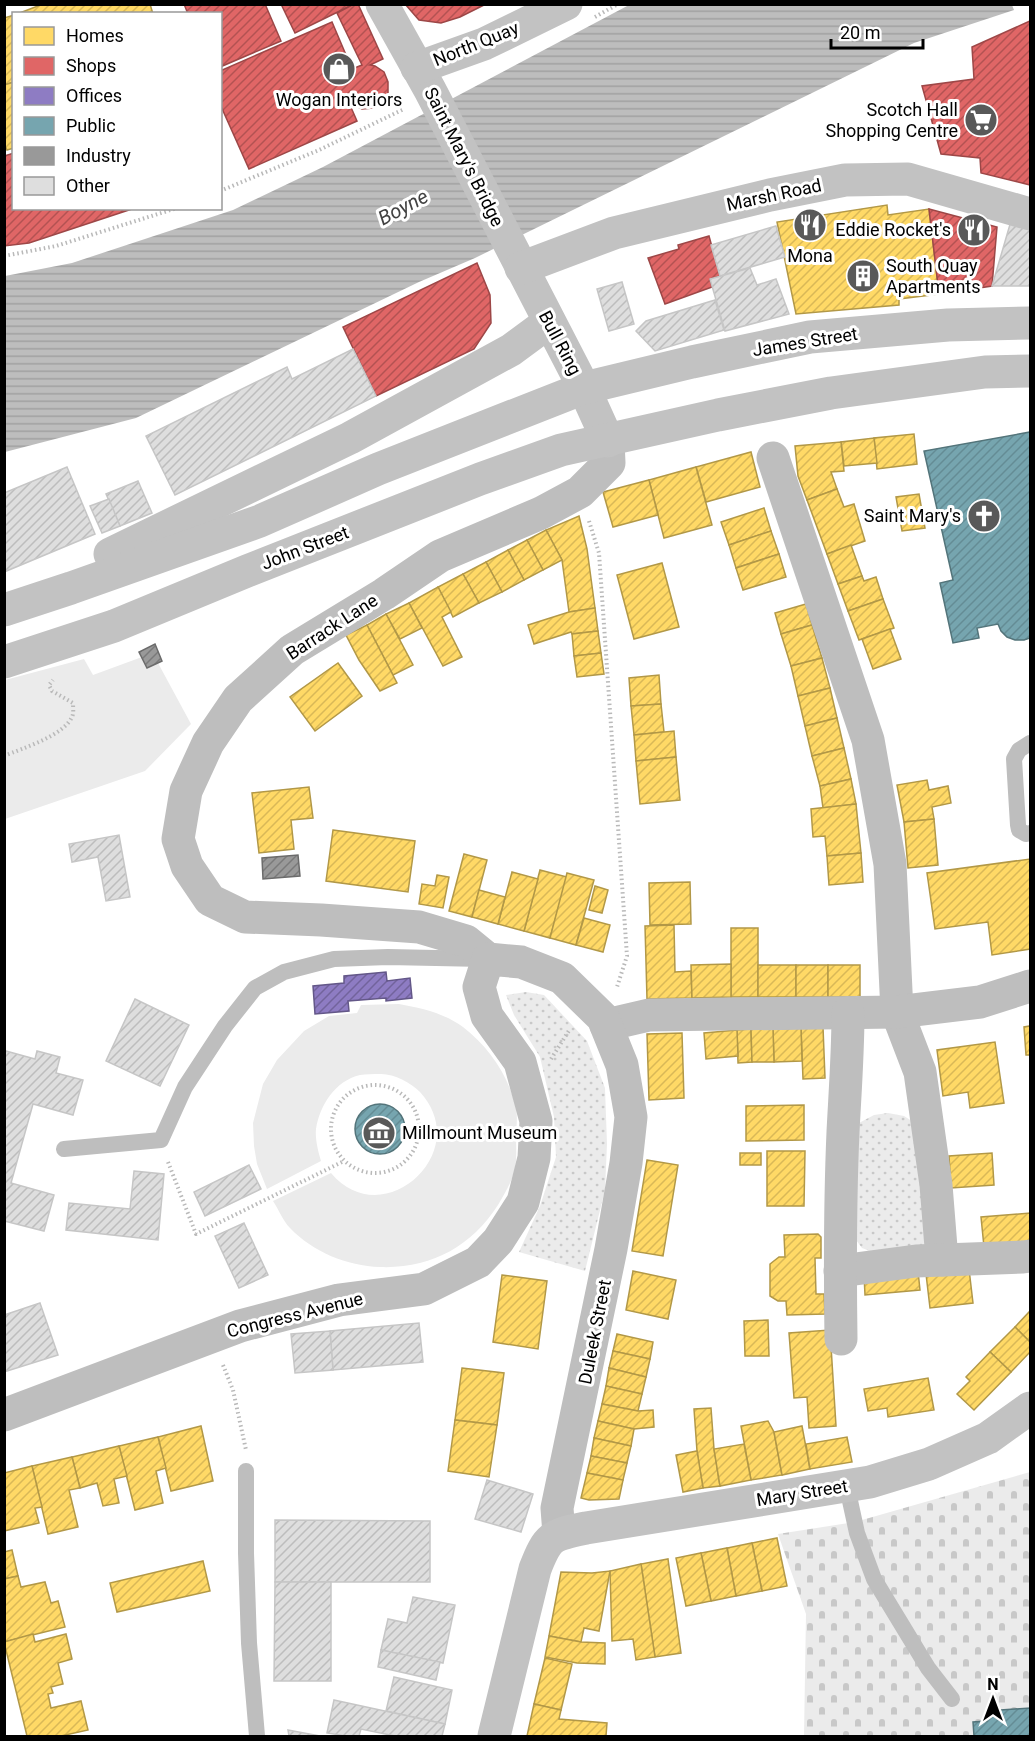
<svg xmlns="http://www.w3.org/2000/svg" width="1035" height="1741" font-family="Roboto,sans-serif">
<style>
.green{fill:#ebebeb}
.cemetery{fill:url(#cemetery-stones)}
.park{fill:url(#park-dots)}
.water{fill:url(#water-rules)}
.homes{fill:url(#homes-hatch);stroke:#b29847;stroke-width:1.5}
.shops{fill:url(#shops-hatch);stroke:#9d4747;stroke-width:1.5}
.offices{fill:url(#offices-hatch);stroke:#635788;stroke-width:1.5}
.public{fill:url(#public-hatch);stroke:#53747a;stroke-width:1.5}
.industry{fill:url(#industry-hatch);stroke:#6b6b6b;stroke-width:1.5}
.building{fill:url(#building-hatch);stroke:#c6c6c6;stroke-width:1.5}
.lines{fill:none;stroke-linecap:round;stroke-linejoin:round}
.path{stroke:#b9b9b9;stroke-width:4;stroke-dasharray:1.5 3;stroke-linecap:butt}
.service{stroke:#bebebe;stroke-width:16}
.minor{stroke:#bebebe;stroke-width:33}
.secondary{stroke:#c2c2c2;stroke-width:33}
.labels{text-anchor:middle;stroke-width:6;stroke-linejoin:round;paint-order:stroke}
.street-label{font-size:18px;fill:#000;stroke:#fff}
.poi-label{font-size:18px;fill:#000;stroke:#fff;text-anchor:end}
.water-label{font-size:20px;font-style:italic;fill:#424242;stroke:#fff}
</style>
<defs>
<pattern id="cemetery-stones" width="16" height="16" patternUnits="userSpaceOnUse" patternTransform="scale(1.5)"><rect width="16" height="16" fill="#ebebeb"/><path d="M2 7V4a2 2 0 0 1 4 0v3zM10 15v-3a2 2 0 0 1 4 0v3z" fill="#c8c8c8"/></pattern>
<pattern id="park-dots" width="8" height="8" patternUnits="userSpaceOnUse" patternTransform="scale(1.5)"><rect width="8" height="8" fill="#ebebeb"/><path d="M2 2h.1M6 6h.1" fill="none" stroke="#c8c8c8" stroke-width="1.8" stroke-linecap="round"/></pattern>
<pattern id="water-rules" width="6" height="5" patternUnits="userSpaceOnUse" patternTransform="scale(1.5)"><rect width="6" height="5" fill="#bdbdbd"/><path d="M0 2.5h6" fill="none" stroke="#a1a1a1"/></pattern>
<pattern id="homes-hatch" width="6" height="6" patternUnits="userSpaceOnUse" patternTransform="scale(1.5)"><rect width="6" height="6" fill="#ffd966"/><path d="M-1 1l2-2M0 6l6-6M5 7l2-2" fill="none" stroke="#d9b857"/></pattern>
<pattern id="shops-hatch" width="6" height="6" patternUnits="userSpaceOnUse" patternTransform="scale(1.5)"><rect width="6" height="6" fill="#e06666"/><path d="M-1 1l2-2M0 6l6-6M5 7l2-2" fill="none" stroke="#b35252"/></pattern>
<pattern id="offices-hatch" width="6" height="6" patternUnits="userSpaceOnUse" patternTransform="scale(1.5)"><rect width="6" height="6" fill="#8e7cc3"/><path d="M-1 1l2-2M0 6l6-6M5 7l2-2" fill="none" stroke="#72639c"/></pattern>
<pattern id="public-hatch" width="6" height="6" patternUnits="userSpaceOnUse" patternTransform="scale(1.5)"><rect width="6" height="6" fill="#76a5af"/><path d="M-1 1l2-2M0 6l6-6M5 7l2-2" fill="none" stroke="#648c95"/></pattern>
<pattern id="industry-hatch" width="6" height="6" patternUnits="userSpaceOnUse" patternTransform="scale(1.5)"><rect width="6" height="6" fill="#999"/><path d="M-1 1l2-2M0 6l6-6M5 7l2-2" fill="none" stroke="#7a7a7a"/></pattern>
<pattern id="building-hatch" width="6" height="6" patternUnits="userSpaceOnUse" patternTransform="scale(1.5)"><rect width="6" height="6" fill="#dedede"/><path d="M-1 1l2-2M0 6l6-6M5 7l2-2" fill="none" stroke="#bdbdbd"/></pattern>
</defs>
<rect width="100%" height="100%" fill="#fff"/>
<g class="green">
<polygon points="142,657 158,663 191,724 145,771 5,819 5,680 84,659 93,675"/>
<path d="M399 1004C421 1008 444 1013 463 1027 489 1047 509 1076 516 1109 518 1118 516 1128 516 1136 516 1147 517 1158 515 1168 512 1182 505 1193 498 1205 471 1247 430 1269 380 1267 347 1266 313 1252 290 1228 283 1221 279 1210 273 1201L331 1173C383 1235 475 1152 420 1092 410 1082 393 1073 379 1074 373 1074 366 1074 360 1075 335 1081 320 1105 316 1129 315 1139 318 1151 321 1161L267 1189 257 1164 254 1146 253 1123 263 1084 277 1060 304 1031 329 1016 357 1013 361 1005Z"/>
</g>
<polygon class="cemetery" points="1030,1472 1030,1736 804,1736 806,1614 778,1534 855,1522"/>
<g class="park">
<polygon points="526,992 544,995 587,1041 605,1088 607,1144 605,1190 585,1271 519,1252 540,1206 556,1157 554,1117 540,1057 514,1015 506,995"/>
<polygon points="888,1113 904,1116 915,1123 926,1197 924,1246 875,1253 862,1248 853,1236 859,1123 874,1115"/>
</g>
<polygon class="water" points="629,5 1012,5 1014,10 914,43 475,258 419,282 136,418 5,452 5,276 72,263 233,210 323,167"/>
<g class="homes">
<polygon points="43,4 150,4 153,14 17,14"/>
<polygon points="14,15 14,82 4,85 4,18"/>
<polygon points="14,82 14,148 7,150 4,143 4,85"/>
<polygon points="887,205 888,215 929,209 939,294 899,299 899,305 796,314 777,222"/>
<polygon points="914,434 917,464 877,469 874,438"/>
<polygon points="874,438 877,463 844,466 841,442"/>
<polygon points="841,442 844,471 831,472 837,489 807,500 798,476 795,446"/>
<polygon points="751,452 760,487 706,502 696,467"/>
<polygon points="696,467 712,525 664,538 649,480"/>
<polygon points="649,480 658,515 613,527 603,492"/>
<polygon points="837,489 844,507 854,504 865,541 827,554 807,500"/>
<polygon points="919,494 925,528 902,531 896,497"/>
<polygon points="764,508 771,531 729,545 721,522"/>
<polygon points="579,516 587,549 595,608 569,612 562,560 546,530"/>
<polygon points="546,530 562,560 543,570 527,540"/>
<polygon points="771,531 779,554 736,568 729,545"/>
<polygon points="527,540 543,570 524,580 508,550"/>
<polygon points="851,545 862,576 838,584 827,554"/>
<polygon points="508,550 524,580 502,592 486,562"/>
<polygon points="779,554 786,577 743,590 736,568"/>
<polygon points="486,562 502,592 479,603 463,574"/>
<polygon points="662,563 679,627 634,639 617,575"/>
<polygon points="463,574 479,603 453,617 438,587"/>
<polygon points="862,576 864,581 876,577 883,599 848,611 838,584"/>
<polygon points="438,587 451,612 442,617 462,657 443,666 409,603"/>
<polygon points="883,599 894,628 859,640 848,611"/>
<polygon points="409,603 422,628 400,639 386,614"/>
<polygon points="806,604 812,625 781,634 775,613"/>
<polygon points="595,608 598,631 572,634 571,632 534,644 528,625 569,612"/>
<polygon points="386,614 413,665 393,675 367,625"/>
<polygon points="367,625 397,683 380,691 359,660 346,635"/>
<polygon points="812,625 822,658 791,666 781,634"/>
<polygon points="890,629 901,659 873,669 862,639"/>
<polygon points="598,631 601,653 574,656 572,634"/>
<polygon points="601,653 604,674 577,677 574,656"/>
<polygon points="822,658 830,688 798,696 791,666"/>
<polygon points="338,663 362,696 315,731 290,697"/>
<polygon points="659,675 661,704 631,706 629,678"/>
<polygon points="830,688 837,718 805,726 798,696"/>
<polygon points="661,704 664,732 634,735 631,706"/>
<polygon points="837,718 844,748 812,756 805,726"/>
<polygon points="674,731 676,757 636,761 634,735"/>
<polygon points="844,748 851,779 820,786 812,756"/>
<polygon points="676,757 680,800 640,804 636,761"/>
<polygon points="851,779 856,804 823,808 820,786"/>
<polygon points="927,780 929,790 948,786 951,803 932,807 934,819 904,822 897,785"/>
<polygon points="309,787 313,818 291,820 294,849 259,853 252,793"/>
<polygon points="856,804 861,853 827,856 825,836 813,837 811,809"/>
<polygon points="934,819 938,865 908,868 904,822"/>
<polygon points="333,830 415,841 408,892 326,881"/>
<polygon points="861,853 863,882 829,885 827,856"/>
<polygon points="464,854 487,860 472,917 449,911"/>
<polygon points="1030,859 1030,949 992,955 988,922 935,929 927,873"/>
<polygon points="540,870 567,877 550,938 524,931"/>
<polygon points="512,872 538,879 524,931 498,924"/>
<polygon points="567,873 594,880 576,945 550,938"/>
<polygon points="437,875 449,877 443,908 419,904 422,884 435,886"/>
<polygon points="690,882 691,924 650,925 649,883"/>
<polygon points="595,886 608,890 602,913 589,910"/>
<polygon points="479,890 505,897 498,924 472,917"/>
<polygon points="584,918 610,925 603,952 576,945"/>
<polygon points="674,925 675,972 691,971 692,998 647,999 645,926"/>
<rect x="731" y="928" width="27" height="69"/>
<polygon points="731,964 731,997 692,998 691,965"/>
<rect x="758" y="965" width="38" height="32"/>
<rect x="796" y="965" width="32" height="32"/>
<rect x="828" y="965" width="32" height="32"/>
<polygon points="1030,1026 1030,1055 1026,1055 1024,1027"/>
<polygon points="823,1027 825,1078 803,1079 801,1028"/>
<polygon points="801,1028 802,1061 774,1062 773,1029"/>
<polygon points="751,1029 752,1062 738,1063 737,1030"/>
<polygon points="751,1029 773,1029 774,1062 752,1062"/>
<polygon points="737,1030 738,1056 706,1059 704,1033"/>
<polygon points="682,1033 684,1098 649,1100 647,1034"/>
<polygon points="995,1042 1004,1103 970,1108 968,1092 943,1096 937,1050"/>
<polygon points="804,1105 804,1140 746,1141 746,1106"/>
<polygon points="767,1151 805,1151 804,1206 767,1206"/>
<rect x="740" y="1153" width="21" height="12"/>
<polygon points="992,1153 994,1185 951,1188 949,1156"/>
<polygon points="647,1160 678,1165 663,1256 632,1251"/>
<polygon points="1030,1213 1030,1243 984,1247 981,1217"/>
<polygon points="818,1234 821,1237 821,1258 815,1258 816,1294 824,1294 825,1314 787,1315 786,1301 778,1301 770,1296 770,1264 779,1257 785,1257 784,1235"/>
<polygon points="969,1269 973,1303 930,1308 926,1274"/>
<polygon points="633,1271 676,1280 668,1319 626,1310"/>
<polygon points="918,1271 920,1290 865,1295 864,1275"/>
<polygon points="502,1275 547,1281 538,1349 493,1342"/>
<polygon points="1030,1311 1030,1342 1015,1327"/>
<polygon points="768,1320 769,1356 745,1356 744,1321"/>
<polygon points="1015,1327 1030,1342 1030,1352 1011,1372 990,1352"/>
<polygon points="830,1330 836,1426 809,1428 807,1397 794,1398 789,1333"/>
<polygon points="617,1334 653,1342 650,1359 613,1351"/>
<polygon points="613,1351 650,1359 646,1377 609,1368"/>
<polygon points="990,1352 1011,1372 974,1410 957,1394 970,1381 966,1377"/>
<polygon points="462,1368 504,1373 497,1425 455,1420"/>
<polygon points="609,1368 646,1377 642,1394 606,1386"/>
<polygon points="928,1378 934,1410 888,1417 887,1408 868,1411 864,1389"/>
<polygon points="606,1386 642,1394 638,1411 602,1404"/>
<polygon points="602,1404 638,1411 653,1410 654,1427 634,1429 598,1421"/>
<polygon points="711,1408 714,1449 720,1486 703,1488 697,1451 694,1409"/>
<polygon points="455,1420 497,1425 489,1477 448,1471"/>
<polygon points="598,1421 634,1429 631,1446 594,1438"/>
<polygon points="768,1421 774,1432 782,1475 751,1480 741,1426"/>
<polygon points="201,1426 213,1481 171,1491 158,1437"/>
<polygon points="802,1426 810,1469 782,1475 774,1432"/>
<polygon points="158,1437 166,1468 156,1471 163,1503 135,1510 119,1446"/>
<polygon points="847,1437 852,1462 810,1469 806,1444"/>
<polygon points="594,1438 631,1446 627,1463 591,1456"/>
<polygon points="744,1444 751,1480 720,1486 714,1449"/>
<polygon points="119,1446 127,1476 114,1479 119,1503 103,1506 97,1483 80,1488 72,1457"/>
<polygon points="697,1451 703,1488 683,1492 676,1455"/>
<polygon points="591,1456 627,1463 623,1480 587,1473"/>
<polygon points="72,1457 80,1488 69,1490 78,1527 48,1534 32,1466"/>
<polygon points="32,1466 42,1507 35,1508 39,1523 4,1531 4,1473"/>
<polygon points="587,1473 623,1480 619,1499 589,1500 581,1498"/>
<polygon points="777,1538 787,1586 762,1591 752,1543"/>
<polygon points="752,1543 762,1591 736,1596 727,1548"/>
<polygon points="727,1548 736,1596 711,1601 701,1553"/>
<polygon points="12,1550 18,1576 4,1579 4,1552"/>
<polygon points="701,1553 711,1601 686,1606 676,1558"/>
<polygon points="668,1559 681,1653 655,1657 641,1564"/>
<polygon points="203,1561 210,1591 117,1612 110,1583"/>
<polygon points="641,1564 655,1657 636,1660 633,1639 612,1641 610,1571"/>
<polygon points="610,1571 599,1631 584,1628 581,1642 549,1636 561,1572 592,1573"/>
<polygon points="18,1576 21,1587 45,1582 51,1603 58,1601 65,1627 4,1642 4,1579"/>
<polygon points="33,1634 35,1642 66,1634 72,1659 58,1663 63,1684 51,1687 53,1693 48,1694 51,1708 81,1701 88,1730 61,1736 27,1736 4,1642"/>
<polygon points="549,1636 581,1642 605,1643 605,1664 577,1663 545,1657"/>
<polygon points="545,1658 572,1664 561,1710 534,1704"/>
<polygon points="534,1704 561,1710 559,1719 607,1723 606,1736 527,1736"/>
</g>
<g class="shops">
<polygon points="184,4 265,4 281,41 220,67 220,14 188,14"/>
<polygon points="281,4 354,4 295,33"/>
<polygon points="354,4 358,4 383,59 370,65 375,66 384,72 388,82 388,93 382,102 373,108 362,109 352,104 350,105 357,121 249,169 220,104 220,71 332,22 352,69 362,65 337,13"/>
<polygon points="405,4 486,4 460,17 441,23 419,20"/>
<polygon points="1030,21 1030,185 981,173 980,158 941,154 922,86 974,79 972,47"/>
<polygon points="14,153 14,208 135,208 29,243 4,246 4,156"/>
<polygon points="929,209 997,227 992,286 939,294"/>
<polygon points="709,236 720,276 710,279 712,287 665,304 648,258 679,249 678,245"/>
<polygon points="477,263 490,295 491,323 474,349 376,396 343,327"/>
</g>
<polygon class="offices" points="386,972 387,981 410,978 412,998 386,1001 386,998 348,1001 349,1011 315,1014 313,986 344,983 344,976"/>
<g class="public">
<polygon points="1030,432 1030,638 1024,640 1015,640 1007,637 1001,631 998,624 977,628 979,638 953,643 940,583 953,580 924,451"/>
<circle cx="380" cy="1129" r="25"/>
<polygon points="1030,1708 1030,1736 974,1736 973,1722 987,1721 987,1711"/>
</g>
<g class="industry">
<polygon points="155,644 162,661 147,668 139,652"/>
<polygon points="298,855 300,876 263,879 262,858"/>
</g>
<g class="building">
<polygon points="1011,221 1030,227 1030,286 992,286"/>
<polygon points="776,226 785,257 720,276 711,245"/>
<polygon points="750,268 757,285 776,279 789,314 725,331 710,279"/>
<polygon points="622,282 634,324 609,331 597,289"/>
<polygon points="715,300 724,330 655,351 636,331 646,321"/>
<polygon points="353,349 376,396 175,495 146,436 287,367 292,379"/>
<polygon points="67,467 95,534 4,572 4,493"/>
<polygon points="138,481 152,513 120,526 106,494"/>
<polygon points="109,499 120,526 102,533 90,506"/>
<polygon points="119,835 130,897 106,901 98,857 72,862 69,844"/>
<polygon points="135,999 189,1025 160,1086 106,1061"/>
<polygon points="6,1051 35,1059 37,1051 60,1057 56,1073 83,1080 73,1115 33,1104 11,1183 54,1195 44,1231 4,1221 4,1057"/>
<polygon points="249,1165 261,1189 205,1216 194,1192"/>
<polygon points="134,1171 164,1174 158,1240 66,1230 69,1203 130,1209"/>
<polygon points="244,1223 268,1275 239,1288 215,1236"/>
<polygon points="40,1303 58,1355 4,1372 4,1315"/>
<polygon points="419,1323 423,1362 333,1370 330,1331"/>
<polygon points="330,1331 333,1370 295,1373 291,1334"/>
<polygon points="487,1480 533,1494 521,1532 475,1519"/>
<polygon points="275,1520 430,1521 430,1582 275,1582"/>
<polygon points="275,1582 331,1582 331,1681 274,1681"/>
<polygon points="413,1597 455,1605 443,1663 381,1650 388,1619 407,1623"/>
<polygon points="381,1650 440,1662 436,1680 378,1667"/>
<polygon points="394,1677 452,1690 445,1724 386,1711"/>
<polygon points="334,1700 445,1724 442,1736 395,1736 361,1729 359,1736 346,1736 327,1733"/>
<polygon points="288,1730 320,1736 289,1736"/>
</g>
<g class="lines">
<g class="path">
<polyline points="595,17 618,4"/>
<polyline points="220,191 319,150 404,109"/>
<polyline points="4,256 56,246 177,208"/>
<polyline points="589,521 599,553 627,956 617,987"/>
<path d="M4 756C23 748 63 736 72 717 74 713 73 708 73 703L52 691 49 685 53 680"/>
<polyline points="551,1059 570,1029"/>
<circle cx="375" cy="1129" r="44"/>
<polyline points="168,1162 196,1234 344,1161"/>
<polyline points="223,1365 233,1390 246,1450"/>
</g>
<g class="service">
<polyline points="1030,743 1019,750 1014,759 1018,825 1019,830 1026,834 1030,833"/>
<polyline points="64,1149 161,1140 185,1087 225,1026 255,988 284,972 334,959 388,957 484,959"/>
<polyline points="246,1471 246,1553 249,1643 257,1736"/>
<polyline points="847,1487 857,1533 874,1579 928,1668 952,1699"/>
</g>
<g class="minor">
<polyline points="773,458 868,740 890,864 897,1012 920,1072 936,1185 942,1260"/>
<polyline points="488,959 466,941 419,927 321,920 245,917 210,900 187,866 178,839 186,791 208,743 238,699 292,650 384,594 440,556 541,513 580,492 609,463 608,441"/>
<polyline points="606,1025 649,1015 897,1012 980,1002 1030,986"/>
<polyline points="840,1271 916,1261 1023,1257 1030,1256"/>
<path d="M841 1339C840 1270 840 1201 843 1132 845 1092 848 1053 848 1013"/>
<polyline points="4,1415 240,1326 339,1300 424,1289 478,1262 498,1241 523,1202 534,1158 536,1121 520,1062 487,1016 479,987 488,959 521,962 562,978 603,1018 622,1065 631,1117 626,1163 611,1249 557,1508 559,1534"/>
</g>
<g class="secondary">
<polyline points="382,4 430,90 584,388 608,441"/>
<polyline points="417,68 484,44 566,4"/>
<polyline points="521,268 614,233 770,195 845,180 908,179 1030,214"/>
<polyline points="110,554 350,438 511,350 549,322"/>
<polyline points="4,610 71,588 260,521 378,469 584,388 692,362 810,337 948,325 1030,323"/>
<polyline points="4,662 114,626 247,571 480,479 561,450 718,415 831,393 985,372 1030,371"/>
<path d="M494 1736 535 1569C548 1535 552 1535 586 1528L870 1482 929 1464 988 1438 1030 1408"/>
</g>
</g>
<defs>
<symbol id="shop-disc" viewBox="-11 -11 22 22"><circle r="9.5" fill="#595959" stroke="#fff"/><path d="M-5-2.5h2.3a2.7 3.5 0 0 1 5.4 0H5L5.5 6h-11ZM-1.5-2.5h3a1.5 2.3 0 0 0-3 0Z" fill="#fff"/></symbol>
<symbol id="supermarket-disc" viewBox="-11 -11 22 22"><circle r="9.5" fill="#595959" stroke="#fff"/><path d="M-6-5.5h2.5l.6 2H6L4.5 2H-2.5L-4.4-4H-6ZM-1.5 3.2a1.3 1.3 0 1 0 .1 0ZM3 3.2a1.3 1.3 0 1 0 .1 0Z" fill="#fff"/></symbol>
<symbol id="restaurant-disc" viewBox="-11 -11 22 22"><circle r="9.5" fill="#595959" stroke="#fff"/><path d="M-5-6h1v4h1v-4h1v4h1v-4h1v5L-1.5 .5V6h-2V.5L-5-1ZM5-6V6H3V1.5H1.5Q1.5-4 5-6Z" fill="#fff"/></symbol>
<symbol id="building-disc" viewBox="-11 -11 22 22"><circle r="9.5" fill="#595959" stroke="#fff"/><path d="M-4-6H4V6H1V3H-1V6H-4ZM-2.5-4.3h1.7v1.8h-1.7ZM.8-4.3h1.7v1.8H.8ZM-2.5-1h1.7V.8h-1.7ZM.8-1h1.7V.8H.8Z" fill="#fff"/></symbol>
<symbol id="church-disc" viewBox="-11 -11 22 22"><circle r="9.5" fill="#595959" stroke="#fff"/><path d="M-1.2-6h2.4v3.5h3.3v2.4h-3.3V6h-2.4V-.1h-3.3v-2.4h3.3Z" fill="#fff"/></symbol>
<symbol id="museum-disc" viewBox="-11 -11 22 22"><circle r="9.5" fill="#595959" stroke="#fff"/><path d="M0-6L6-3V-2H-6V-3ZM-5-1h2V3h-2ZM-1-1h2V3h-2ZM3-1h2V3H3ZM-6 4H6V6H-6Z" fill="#fff"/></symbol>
</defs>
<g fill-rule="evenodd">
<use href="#shop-disc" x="320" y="50" width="38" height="38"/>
<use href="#supermarket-disc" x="962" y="101" width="38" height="38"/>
<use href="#restaurant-disc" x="791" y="206" width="38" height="38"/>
<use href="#restaurant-disc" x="955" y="211" width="38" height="38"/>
<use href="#building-disc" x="844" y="257" width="38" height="38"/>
<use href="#church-disc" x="965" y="497" width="38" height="38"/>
<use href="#museum-disc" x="360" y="1114" width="38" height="38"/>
</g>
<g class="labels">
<g class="street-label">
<text transform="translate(476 44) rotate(-22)" y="6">North Quay</text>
<text transform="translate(464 157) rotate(63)" y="6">Saint Mary's Bridge</text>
<text transform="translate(774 195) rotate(-12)" y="6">Marsh Road</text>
<text transform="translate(805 342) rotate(-9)" y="6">James Street</text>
<text transform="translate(560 343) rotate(62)" y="6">Bull Ring</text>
<text transform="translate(305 548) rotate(-21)" y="6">John Street</text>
<text transform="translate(332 627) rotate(-33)" y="6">Barrack Lane</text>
<text transform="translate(295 1315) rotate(-14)" y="6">Congress Avenue</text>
<text transform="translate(595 1332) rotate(-79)" y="6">Duleek Street</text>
<text transform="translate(802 1493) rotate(-9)" y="6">Mary Street</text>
</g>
<g class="poi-label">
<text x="339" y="106" text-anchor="middle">Wogan Interiors</text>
<text x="958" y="116">Scotch Hall<tspan x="958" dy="21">Shopping Centre</tspan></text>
<text x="951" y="236">Eddie Rocket's</text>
<text x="810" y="262" text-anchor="middle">Mona</text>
<text x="886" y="272" text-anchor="start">South Quay<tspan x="886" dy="21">Apartments</tspan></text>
<text x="961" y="522">Saint Mary's</text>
<text x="402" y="1139" text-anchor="start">Millmount Museum</text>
</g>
<g class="water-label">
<text transform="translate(403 207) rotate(-28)" y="7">Boyne</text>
</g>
</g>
<rect width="1035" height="1741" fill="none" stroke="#000000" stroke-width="12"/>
<rect x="12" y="12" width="210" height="198" fill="#ffffff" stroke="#999999" stroke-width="1.5"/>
<rect x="24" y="27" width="30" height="18" fill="#ffd966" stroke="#999999" stroke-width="1.5"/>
<text x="66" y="42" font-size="18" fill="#000000">Homes</text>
<rect x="24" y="57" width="30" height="18" fill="#e06666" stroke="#999999" stroke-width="1.5"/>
<text x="66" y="72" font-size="18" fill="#000000">Shops</text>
<rect x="24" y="87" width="30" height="18" fill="#8e7cc3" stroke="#999999" stroke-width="1.5"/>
<text x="66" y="102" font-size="18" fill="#000000">Offices</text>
<rect x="24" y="117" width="30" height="18" fill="#76a5af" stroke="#999999" stroke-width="1.5"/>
<text x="66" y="132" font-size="18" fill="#000000">Public</text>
<rect x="24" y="147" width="30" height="18" fill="#999999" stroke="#999999" stroke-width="1.5"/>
<text x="66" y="162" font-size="18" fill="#000000">Industry</text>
<rect x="24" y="177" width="30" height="18" fill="#dedede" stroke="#999999" stroke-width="1.5"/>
<text x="66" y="192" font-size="18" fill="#000000">Other</text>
<g transform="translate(993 1699)" stroke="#ffffff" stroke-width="4.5" paint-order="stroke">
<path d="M0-4.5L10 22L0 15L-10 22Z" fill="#000000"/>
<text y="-9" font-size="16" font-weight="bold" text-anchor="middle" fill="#000000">N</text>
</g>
<path d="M831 39v9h92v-9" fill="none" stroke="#000000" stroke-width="3"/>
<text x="840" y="39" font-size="18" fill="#000000" stroke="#ffffff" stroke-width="4.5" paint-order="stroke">20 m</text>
</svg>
